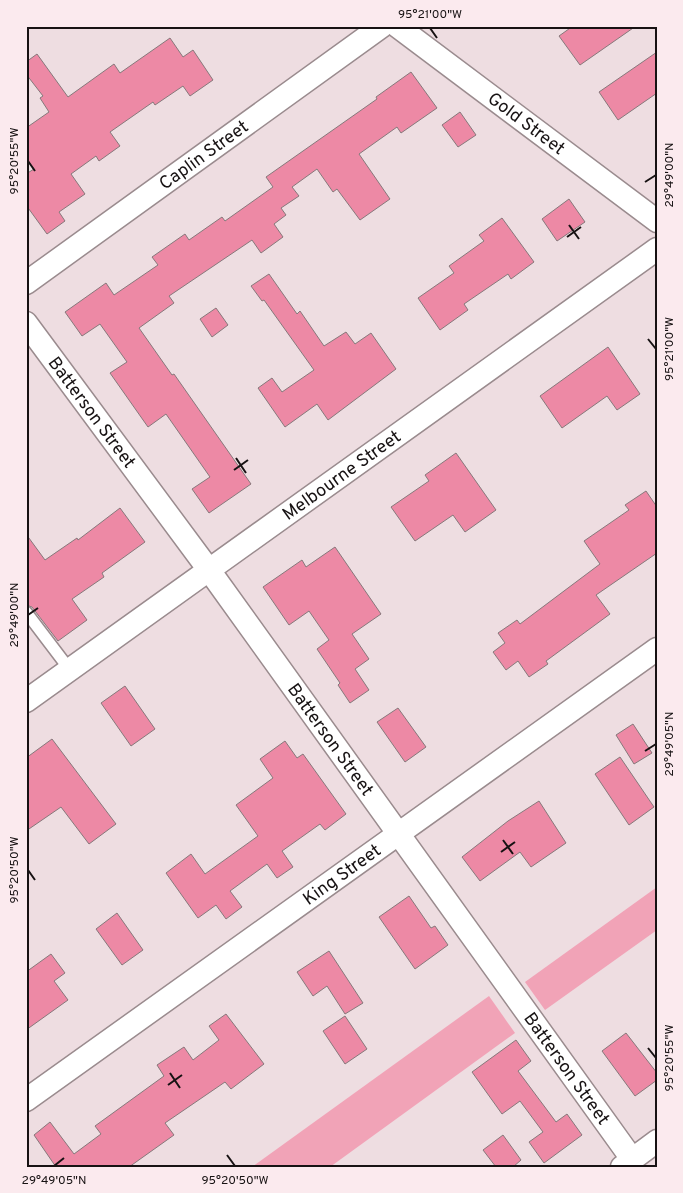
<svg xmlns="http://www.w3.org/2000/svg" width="683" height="1193" font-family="Overpass,sans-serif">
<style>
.green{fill:#f1a3b7}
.building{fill:#ed89a5;stroke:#87787b}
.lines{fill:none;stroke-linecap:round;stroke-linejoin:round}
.lane-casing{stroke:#9a8b8e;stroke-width:14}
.street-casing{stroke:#9a8b8e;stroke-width:25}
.lane{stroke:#fff;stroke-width:11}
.street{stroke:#fff;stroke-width:22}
.ticks{fill:none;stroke:#171213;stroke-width:2}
.labels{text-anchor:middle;stroke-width:4.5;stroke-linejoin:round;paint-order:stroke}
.street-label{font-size:18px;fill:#171213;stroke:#fbeaee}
.neatline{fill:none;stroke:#171213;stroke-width:2}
.ticks-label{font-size:12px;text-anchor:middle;fill:#171213}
</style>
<rect width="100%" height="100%" fill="#eedde1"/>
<g class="green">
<polygon points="657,887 657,930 545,1010 525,982"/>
<polygon points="489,996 515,1033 330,1167 252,1167"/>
</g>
<g class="building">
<polygon points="573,26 636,26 580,65 559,36"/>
<polygon points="170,38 183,57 193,50 213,80 190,96 183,86 155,105 153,102 110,132 120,146 99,161 96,156 71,174 85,194 59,212 65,221 47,234 26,205 26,174 34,169 26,159 26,128 49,112 40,98 43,96 26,74 26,62 37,54 68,97 114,64 120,73"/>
<polygon points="657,52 657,93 618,120 599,92"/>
<polygon points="411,72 437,108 401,133 397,127 359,154 390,199 360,220 337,189 333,192 317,169 292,187 299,196 281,208 286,215 274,224 283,237 261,253 252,240 169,296 174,303 139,328 172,375 174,374 251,484 209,513 192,489 210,477 166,414 148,427 110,373 127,362 100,324 82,336 65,312 106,283 114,295 158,265 152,257 185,234 189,240 222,217 225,221 273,187 266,177 377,99 376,97"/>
<polygon points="460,112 476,135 458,147 442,125"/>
<polygon points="569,199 585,222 557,241 542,219"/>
<polygon points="502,218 534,262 511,279 508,274 464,304 468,310 440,330 418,298 454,273 449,266 484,241 479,235"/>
<polygon points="269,274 297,314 300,311 324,346 346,332 355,344 371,333 396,369 328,420 317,404 285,427 258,388 272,378 282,392 314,370 264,300 262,301 251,286"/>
<polygon points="216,308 228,325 212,337 200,319"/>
<polygon points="608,347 640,394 617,410 607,396 562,428 540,396"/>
<polygon points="456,453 496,510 465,532 453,515 415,541 391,507 429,481 425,475"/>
<polygon points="646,491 657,507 657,553 596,595 610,614 546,661 548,664 529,677 518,661 506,670 493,652 505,643 498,633 517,620 520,624 600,564 584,541 629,510 625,505"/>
<polygon points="120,508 145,542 102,573 104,577 72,599 87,620 58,641 32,607 26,605 26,534 45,560 77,538 78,540"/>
<polygon points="335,547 381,614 352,634 369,659 355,669 369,690 350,703 338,685 340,683 317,649 329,640 309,611 289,625 263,587 302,560 306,567"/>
<polygon points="125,686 155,729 131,746 101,703"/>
<polygon points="398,708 426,747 405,762 377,722"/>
<polygon points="633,724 652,753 634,764 616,735"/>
<polygon points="52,739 116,824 89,844 61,807 26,831 26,758"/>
<polygon points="285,741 297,758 303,754 346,814 325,830 320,824 282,851 293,867 277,878 267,864 230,891 242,907 226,919 216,905 198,918 166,873 191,854 205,874 258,836 236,805 273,778 260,759"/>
<polygon points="620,757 654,807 629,825 595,774"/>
<polygon points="539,801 566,843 531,867 520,852 480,881 462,857 508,821"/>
<polygon points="409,896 431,928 435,926 448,945 415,969 379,917"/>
<polygon points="117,913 143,950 122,965 96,929"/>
<polygon points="329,951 363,1003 345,1014 327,986 313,996 297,972"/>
<polygon points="51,954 65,973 54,981 68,1000 26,1030 26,972"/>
<polygon points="226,1014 264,1064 231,1089 225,1082 165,1123 174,1135 129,1167 56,1167 34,1135 50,1122 74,1154 101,1134 95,1126 164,1076 157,1065 184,1047 193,1060 219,1040 209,1026"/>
<polygon points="345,1016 367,1049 345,1064 323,1031"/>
<polygon points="626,1033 657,1073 657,1080 635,1096 602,1051"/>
<polygon points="516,1040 531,1061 518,1071 556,1122 567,1114 582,1135 544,1163 529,1142 543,1132 520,1101 502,1114 472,1072"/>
<polygon points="503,1135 521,1160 513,1167 496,1167 483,1150"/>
</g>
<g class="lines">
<defs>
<polyline id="lane" points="26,612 70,670"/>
<g id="street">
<path id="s1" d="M397 26 657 221"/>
<path id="s2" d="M26 283 382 26"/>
<path id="s3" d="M26 323 209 570 632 1159"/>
<path id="s4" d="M26 701 657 249"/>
<path id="s5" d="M26 1100 657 649"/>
<polyline points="622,1167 657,1141"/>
</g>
</defs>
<use href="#lane" class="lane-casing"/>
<use href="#street" class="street-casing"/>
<use href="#lane" class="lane"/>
<use href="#street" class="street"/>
</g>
<path class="ticks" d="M430 28 437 38M28 161 35 171M645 182 656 175M569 225 579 239M567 237 581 227M648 339 656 349M236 458 246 473M234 470 248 460M28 615 38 608M645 751 656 744M503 840 513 854M501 852 515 842M28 870 35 880M648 1048 656 1058M170 1073 180 1088M168 1085 182 1075M227 1155 235 1166M54 1166 64 1158"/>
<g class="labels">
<g class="street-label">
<text dy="6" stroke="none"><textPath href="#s1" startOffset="162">Gold Street</textPath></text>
<text dy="6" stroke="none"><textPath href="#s2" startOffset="219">Caplin Street</textPath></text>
<text dy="6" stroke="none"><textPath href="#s3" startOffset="111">Batterson Street</textPath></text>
<text dy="6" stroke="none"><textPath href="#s4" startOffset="388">Melbourne Street</textPath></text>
<text dy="6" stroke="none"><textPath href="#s3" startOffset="516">Batterson Street</textPath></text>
<text dy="6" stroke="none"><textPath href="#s5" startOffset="388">King Street</textPath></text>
<text dy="6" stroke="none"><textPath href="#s3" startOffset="921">Batterson Street</textPath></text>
</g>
</g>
<rect width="683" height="1193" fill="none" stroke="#fbeaee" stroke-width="55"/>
<rect x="28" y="28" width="628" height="1138" class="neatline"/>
<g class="ticks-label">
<text x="430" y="18">95°21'00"W</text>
<text transform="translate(14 161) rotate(-90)" y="4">95°20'55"W</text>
<text transform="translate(669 175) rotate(-90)" y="4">29°49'00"N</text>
<text transform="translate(669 349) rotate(-90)" y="4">95°21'00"W</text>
<text transform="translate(14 615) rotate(-90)" y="4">29°49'00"N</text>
<text transform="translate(669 744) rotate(-90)" y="4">29°49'05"N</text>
<text transform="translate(14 870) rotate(-90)" y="4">95°20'50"W</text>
<text transform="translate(669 1058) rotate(-90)" y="4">95°20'55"W</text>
<text x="54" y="1184">29°49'05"N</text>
<text x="235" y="1184">95°20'50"W</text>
</g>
</svg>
